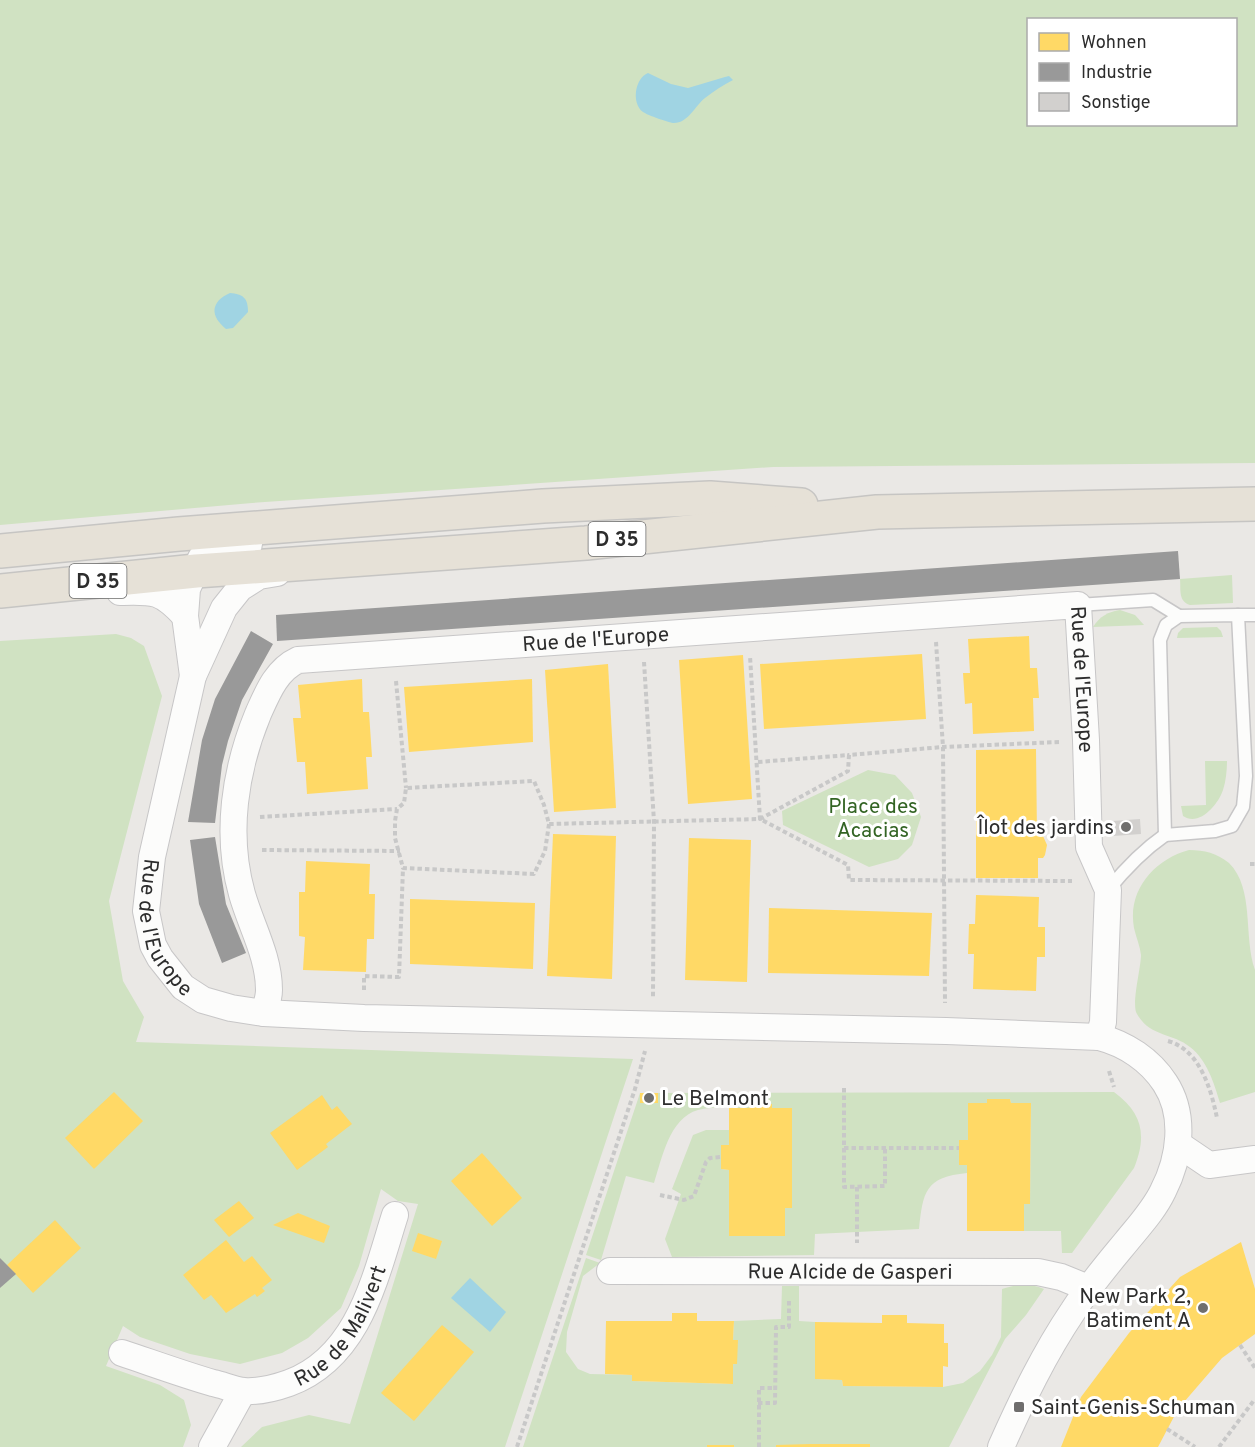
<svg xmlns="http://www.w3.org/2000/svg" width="1255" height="1447" font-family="Overpass,sans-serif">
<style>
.green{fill:#d0e2c2;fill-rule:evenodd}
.water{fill:#a0d4e3}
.homes{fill:#ffd966}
.industry{fill:#999}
.building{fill:#d2d0ce}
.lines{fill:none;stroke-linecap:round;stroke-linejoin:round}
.service-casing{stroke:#c7c6c7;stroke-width:15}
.minor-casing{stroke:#c7c6c7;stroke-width:28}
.primary-casing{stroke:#c6c5c3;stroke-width:36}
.path{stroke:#c8c8c8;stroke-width:4;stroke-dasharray:4.5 3;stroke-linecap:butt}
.service{stroke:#fcfcfb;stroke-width:12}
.minor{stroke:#fcfcfb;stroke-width:26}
.primary{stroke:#e6e1d7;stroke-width:33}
.poi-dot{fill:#6f6e6d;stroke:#fff;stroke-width:2}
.labels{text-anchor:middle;stroke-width:6;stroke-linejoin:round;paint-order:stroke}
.shield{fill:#fff;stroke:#6c6c6c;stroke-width:1.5}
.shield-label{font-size:20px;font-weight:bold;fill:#2d2d2d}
.street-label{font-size:21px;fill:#2d2d2d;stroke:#fff}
.park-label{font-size:21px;fill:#336424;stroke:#fff}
.poi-label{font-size:21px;fill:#2d2d2d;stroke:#fff;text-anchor:end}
</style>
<rect width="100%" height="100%" fill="#eae8e5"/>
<g class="green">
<path d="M0 0H1255V463L773 467 252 503 0 525ZM1028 20H1236V124H1028Z"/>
<path d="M1232 575 1233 603 1190 605C1178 601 1181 590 1180 579Z"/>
<path d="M1120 610 1135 615 1144 625 1093 627C1100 616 1108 612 1120 610Z"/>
<polygon points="1217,627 1221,631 1223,637 1177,638 1178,633 1183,628"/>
<polygon points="116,634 131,638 144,646 162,696 109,901 123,981 144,1017 136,1042 633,1059 505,1447 241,1447 262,1427 309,1415 350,1424 418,1204 398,1201 381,1189 359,1266 341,1308 308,1338 282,1353 240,1364 190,1354 140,1337 123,1326 106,1366 160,1385 184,1400 191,1425 183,1447 0,1447 0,641"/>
<path d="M1205 761H1227C1227 770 1226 781 1223 790 1218 805 1199 827 1183 816L1181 806 1206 805Z"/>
<polygon points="868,770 895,775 912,793 921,817 912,845 898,859 869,867 783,825 782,811"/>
<path d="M1189 850C1205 850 1216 853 1229 863 1255 889 1243 936 1255 970V1092L1220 1103C1214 1083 1207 1060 1190 1047 1173 1033 1150 1037 1137 1014 1131 1005 1141 968 1141 955 1140 946 1136 937 1134 928 1127 890 1155 859 1189 850Z"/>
<path d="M1114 1092C1143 1113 1147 1136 1134 1168L1072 1253H1062L1061 1231H1024V1204H1030L1031 1103H1011L1010 1099H987V1103H968V1140H960L959 1165H967V1173C925 1177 923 1192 919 1229L815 1234 814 1255 672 1257 665 1239 681 1194 672 1189 693 1135 706 1130H729V1145H721V1169L729 1170V1235L785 1236V1208H792V1108H772L771 1104H749V1108C733 1108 713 1106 698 1110 669 1118 662 1159 654 1183L626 1176 601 1260 586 1255 640 1093Z"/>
<path d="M586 1258 600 1263 583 1276 567 1332 566 1352 578 1369 590 1374 632 1375V1381L732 1384 733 1364H737V1341L733 1340 734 1321 781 1319 782 1286H799V1321L815 1322 816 1379 842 1380 843 1386 943 1387 963 1383 980 1371 992 1355 1001 1337 1002 1289C1017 1284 1029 1283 1044 1289L1026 1315 1005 1339 949 1447H523Z"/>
</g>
<g class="water">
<path d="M648 73 671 84 688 88 725 77 729 76 733 80C723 85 714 91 705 98 695 106 688 123 674 123 670 123 647 115 643 112 631 103 635 78 648 73Z"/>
<path d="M230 293C243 294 248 298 248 312L233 328 226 329C210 316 210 302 230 293Z"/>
<polygon points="470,1278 506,1312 490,1332 451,1298"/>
</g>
<g class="homes">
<polygon points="1029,636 1030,668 1037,668 1039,698 1033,698 1034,731 973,734 972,703 965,704 963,673 970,673 968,639"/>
<polygon points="922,654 926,719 764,729 760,664"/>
<polygon points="743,655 752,799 688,804 679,660"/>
<polygon points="608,664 616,808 554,812 545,670"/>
<polygon points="362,679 363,712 369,712 372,757 366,757 368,789 307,794 305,762 297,762 293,718 301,718 298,685"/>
<polygon points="532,679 533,742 409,752 404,687"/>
<polygon points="1036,749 1037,836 1043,836 1047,845 1045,855 1043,858 1038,858 1038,878 976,878 976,750"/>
<polygon points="553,834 616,836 612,979 547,976"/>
<polygon points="689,838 751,840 747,982 685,980"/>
<polygon points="306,861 370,864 369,894 375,894 374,939 367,939 366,972 303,970 305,937 299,936 299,892 305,892"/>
<polygon points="976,895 1039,897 1038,927 1045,927 1045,957 1037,957 1036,991 973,989 974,954 968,954 969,924 975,924"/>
<polygon points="410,899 535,903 533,969 410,964"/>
<polygon points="769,908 932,913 929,976 768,973"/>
<polygon points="114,1092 143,1121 94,1169 65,1138"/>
<rect x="640" y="1093" width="18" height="10"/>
<polygon points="322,1095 332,1110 337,1106 352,1124 326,1144 328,1147 297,1170 270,1133"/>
<polygon points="987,1099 1010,1099 1011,1103 1031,1103 1030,1204 1024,1204 1024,1231 967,1231 967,1165 959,1165 959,1140 968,1140 968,1103 987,1103"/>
<polygon points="749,1104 772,1104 772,1108 792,1108 792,1208 785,1208 785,1236 729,1236 729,1170 721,1169 721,1145 729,1145 729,1108 749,1108"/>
<polygon points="482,1153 522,1198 492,1226 451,1181"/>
<polygon points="239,1201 254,1218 229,1237 214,1220"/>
<polygon points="298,1213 330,1226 324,1243 273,1225"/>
<polygon points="55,1220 81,1248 33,1293 7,1265"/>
<polygon points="418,1233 442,1241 436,1259 412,1251"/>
<polygon points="226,1240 244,1262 252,1256 272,1280 262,1288 265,1291 257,1297 255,1294 226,1313 211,1295 204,1300 183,1275"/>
<polygon points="1241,1242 1255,1289 1255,1334 1222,1358 1178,1409 1158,1447 1061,1447 1081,1397 1129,1333 1180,1277"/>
<polygon points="672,1313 697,1313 697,1321 734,1321 733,1340 738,1340 737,1364 733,1364 733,1384 632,1381 632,1375 605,1374 606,1321 672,1321"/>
<polygon points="882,1315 907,1315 907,1323 944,1324 944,1343 948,1343 948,1367 943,1366 943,1387 843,1386 842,1380 815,1379 815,1322 882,1323"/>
<polygon points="442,1325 474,1352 414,1421 381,1393"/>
<polygon points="810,1444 870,1444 870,1447 776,1447 776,1445"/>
<rect x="707" y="1445" width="27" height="2"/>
</g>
<g class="industry">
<polygon points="1178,551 1180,579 277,641 276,615"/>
<polygon points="251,631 273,644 242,700 228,741 222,765 215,823 188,822 202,740 215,699"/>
<polygon points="215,837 226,904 246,953 222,963 199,904 190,840"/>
<polygon points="0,1258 16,1274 0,1288"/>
</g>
<polygon class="building" points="1140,819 1141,834 1113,836 1112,821"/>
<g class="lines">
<defs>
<g id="service">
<polyline points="1078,605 1153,600 1179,616"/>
<polygon points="1238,615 1246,776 1243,807 1232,826 1215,831 1165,835 1160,640 1166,625 1179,616"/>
<polyline points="1238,615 1255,615"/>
<path d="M1108 890C1125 869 1142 851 1165 835"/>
</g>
<g id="minor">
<path id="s1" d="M277 573 259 576 240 588 224 608 193 676 152 857 146 911 153 945 160 958 183 987 203 1000 231 1008 264 1013 364 1018 946 1031 1099 1037C1126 1044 1150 1060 1165 1083 1186 1115 1180 1158 1163 1191 1154 1210 1139 1226 1126 1242 1107 1265 1089 1286 1073 1311 1044 1354 1022 1400 1001 1447"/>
<path d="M120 592C154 591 161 590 185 616"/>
<polyline points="193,676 185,616 187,589 201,558 207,553 217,547 249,544"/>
<path id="s2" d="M264 1013C266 1006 269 998 269 990 269 956 251 926 242 894 225 834 235 770 258 714 267 694 276 670 298 660L1078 605 1086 740 1089 847 1108 890 1103 1022 1099 1037"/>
<polyline points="1178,1144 1209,1165 1255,1159"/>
<path id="s3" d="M610 1271 1038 1272 1061 1277 1088 1288"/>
<path id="s4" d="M122 1353C152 1363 182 1374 213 1383 223 1385 234 1390 244 1391 259 1392 275 1388 289 1383 359 1357 375 1278 395 1215"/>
<polyline points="212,1447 243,1391"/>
</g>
<g id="primary">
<polyline points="0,551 179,534 543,506 710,498 801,505"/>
<polyline points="0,591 196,571 586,543 877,512 1255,504"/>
</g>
</defs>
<use href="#service" class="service-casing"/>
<use href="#minor" class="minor-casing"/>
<use href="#primary" class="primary-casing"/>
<g class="path">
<polyline points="936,642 943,747 945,1003"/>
<polyline points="644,662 654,822 653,997"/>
<polyline points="396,681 406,788"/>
<polyline points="1059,742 943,747 849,755 848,771 760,819 848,865 849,880 1072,881"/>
<polyline points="758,762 849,755"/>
<polyline points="260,817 397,809"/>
<polyline points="549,824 545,851 534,874 403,868 395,838 395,821 397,809 404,803 406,788 534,781 544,805 549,824 760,819 750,656"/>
<polyline points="262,850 400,851"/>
<polyline points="1250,864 1255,864"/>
<polyline points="364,990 364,976 399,977 403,868"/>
<path d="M1168 1041C1200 1050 1211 1089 1217 1118"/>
<polyline points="1109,1071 1114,1087"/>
<polyline points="844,1088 844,1187 885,1186 885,1148"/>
<polyline points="844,1148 959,1148"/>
<polyline points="857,1187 857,1243"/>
<polyline points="660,1195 684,1200 694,1196 706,1162 710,1158 721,1157"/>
<polyline points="1240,1345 1255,1368"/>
<polyline points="758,1403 775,1403 776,1327 789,1327 789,1300"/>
<polyline points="1167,1429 1195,1447"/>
<polyline points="517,1447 635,1089 645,1051"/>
<polyline points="759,1447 759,1388 776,1388"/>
<polyline points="1219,1447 1255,1399"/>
</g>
<use href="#service" class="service"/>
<use href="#minor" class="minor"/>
<use href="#primary" class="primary"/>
</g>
<g class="poi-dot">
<circle cx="1126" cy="827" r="6"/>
<circle cx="649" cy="1098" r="6"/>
<circle cx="1203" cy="1308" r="6"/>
<rect x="1013" y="1401" width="12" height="12" rx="3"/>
</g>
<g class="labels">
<g class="shield">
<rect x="588.5" y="522" width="57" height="34" rx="4.5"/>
<rect x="69.5" y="564" width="57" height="34" rx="4.5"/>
</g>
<g class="shield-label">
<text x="617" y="546">D 35</text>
<text x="98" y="588">D 35</text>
</g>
<g class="street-label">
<text dy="7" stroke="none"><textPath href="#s2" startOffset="675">Rue de l'Europe</textPath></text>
<text dy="7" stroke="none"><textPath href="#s2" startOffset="1233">Rue de l'Europe</textPath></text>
<text dy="7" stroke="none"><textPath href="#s1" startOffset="402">Rue de l'Europe</textPath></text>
<text dy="7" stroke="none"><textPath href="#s3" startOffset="240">Rue Alcide de Gasperi</textPath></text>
<text dy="7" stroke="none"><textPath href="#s4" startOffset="254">Rue de Malivert</textPath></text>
</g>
<g class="park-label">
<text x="873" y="813">Place des<tspan x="873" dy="24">Acacias</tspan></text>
</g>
<g class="poi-label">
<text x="1114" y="834">Îlot des jardins</text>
<text x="661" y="1105" text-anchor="start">Le Belmont</text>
<text x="1191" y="1303">New Park 2,<tspan x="1191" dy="24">Batiment A</tspan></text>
<text x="1031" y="1414" text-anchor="start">Saint-Genis-Schuman</text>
</g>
</g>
<rect x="1027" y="18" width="210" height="108" fill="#ffffff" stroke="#ababab" stroke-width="1.5"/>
<rect x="1039" y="33" width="30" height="18" fill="#ffd966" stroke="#ababab" stroke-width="1.5"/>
<text x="1081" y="48" font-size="18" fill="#2d2d2d">Wohnen</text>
<rect x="1039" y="63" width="30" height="18" fill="#999999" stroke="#ababab" stroke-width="1.5"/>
<text x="1081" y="78" font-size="18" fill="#2d2d2d">Industrie</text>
<rect x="1039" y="93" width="30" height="18" fill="#d2d0ce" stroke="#ababab" stroke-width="1.5"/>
<text x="1081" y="108" font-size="18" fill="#2d2d2d">Sonstige</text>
</svg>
